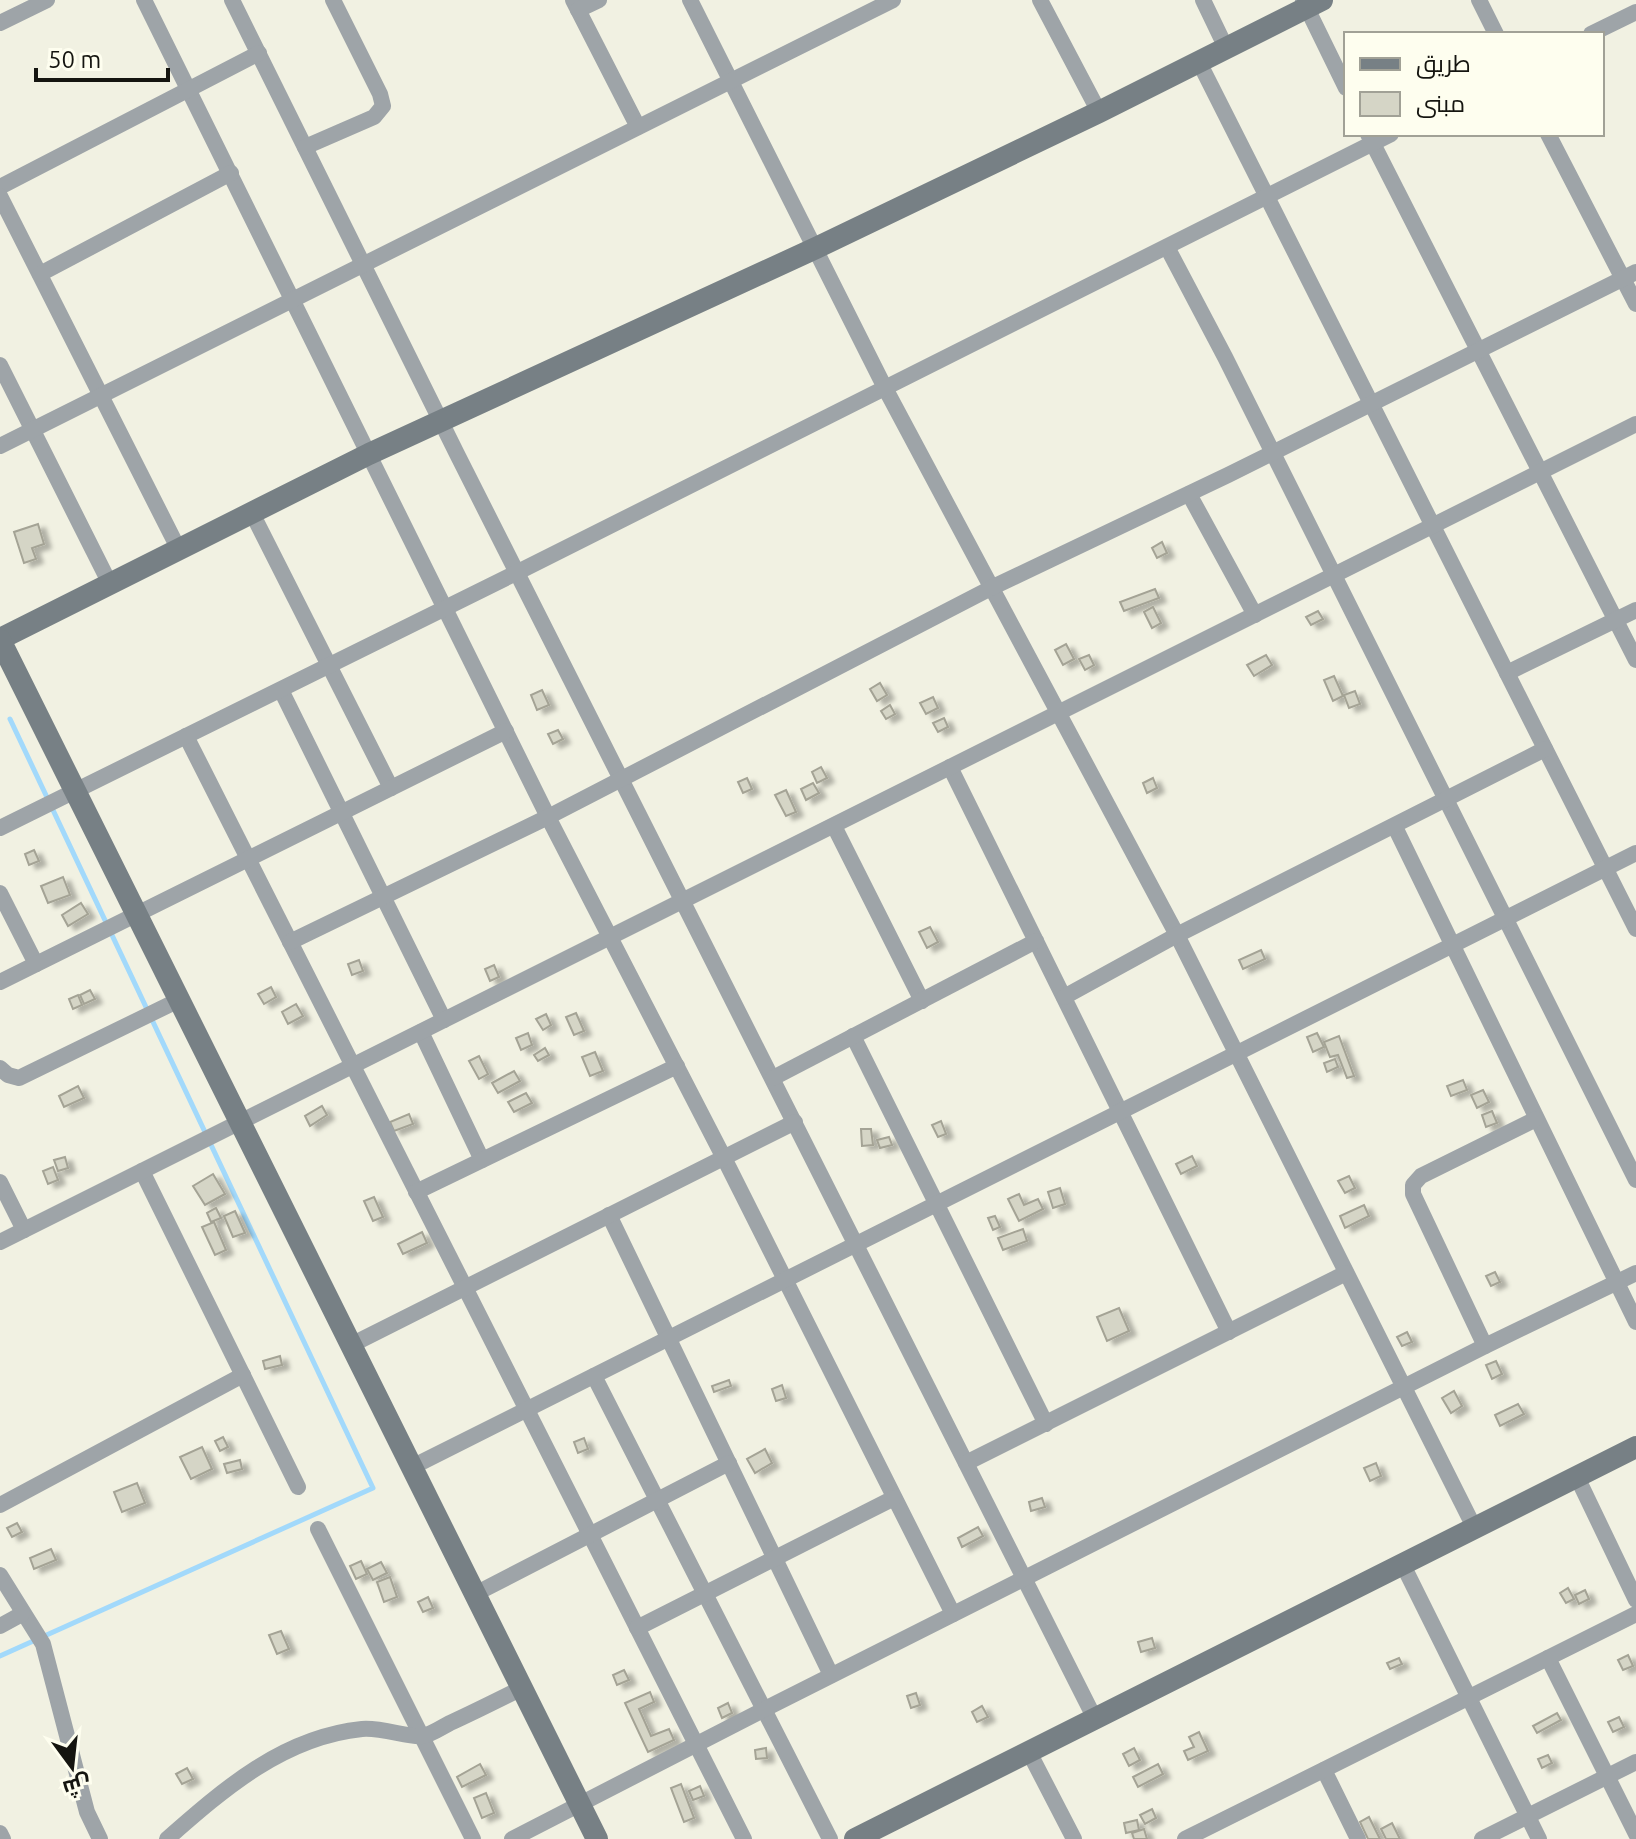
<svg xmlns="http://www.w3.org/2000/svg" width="1636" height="1839" font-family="Ubuntu,Cairo,sans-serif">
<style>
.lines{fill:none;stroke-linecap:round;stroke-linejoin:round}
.stream{stroke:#a2d9fb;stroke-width:5}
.building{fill:#d5d5c6;stroke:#a4a395;stroke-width:2;filter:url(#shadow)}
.street{stroke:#9ea4a8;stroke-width:16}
.secondary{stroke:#778085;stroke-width:22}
</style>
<defs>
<filter id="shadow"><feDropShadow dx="7" dy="4" stdDeviation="2" flood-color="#0004"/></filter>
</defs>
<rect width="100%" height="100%" fill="#f1f1e2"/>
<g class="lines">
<polyline class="stream" points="0,1656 373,1488 10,719"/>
</g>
<g class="building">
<polygon points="38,524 44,544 32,548 36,559 24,563 14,532"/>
<polygon points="1162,542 1167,553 1157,558 1152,548"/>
<polygon points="1155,589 1159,598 1124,611 1120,602"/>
<polygon points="1153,607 1161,623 1152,628 1144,612"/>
<polygon points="1318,611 1323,619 1311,625 1306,617"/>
<polygon points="1066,644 1074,659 1063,665 1055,650"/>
<polygon points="1089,655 1094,665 1085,670 1079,659"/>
<polygon points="1266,655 1272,665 1254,676 1247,665"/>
<polygon points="1334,676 1343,696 1333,701 1324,680"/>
<polygon points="880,683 887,695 877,701 870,689"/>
<polygon points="542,690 549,705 537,710 531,695"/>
<polygon points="1355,691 1360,704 1349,708 1344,695"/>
<polygon points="933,697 938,708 926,714 920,703"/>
<polygon points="890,705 895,714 886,719 881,711"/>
<polygon points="944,718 948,727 938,732 933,723"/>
<polygon points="558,730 563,739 553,744 548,734"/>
<polygon points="821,767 827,778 817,783 812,772"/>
<polygon points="747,778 752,789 743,793 738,782"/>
<polygon points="1153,778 1157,788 1147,793 1143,783"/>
<polygon points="813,783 819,793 806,800 801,789"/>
<polygon points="786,790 796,812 786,816 775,795"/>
<polygon points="34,850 39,861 29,865 25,854"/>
<polygon points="63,877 70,895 48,903 41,886"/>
<polygon points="81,903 88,914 68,926 62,915"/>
<polygon points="930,927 938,942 927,948 919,932"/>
<polygon points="1261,950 1265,959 1243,969 1239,960"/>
<polygon points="359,960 363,971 352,975 348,964"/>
<polygon points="494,965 499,977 490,981 485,969"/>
<polygon points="271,987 276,997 264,1004 258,994"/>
<polygon points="90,990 95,999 84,1004 80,995"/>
<polygon points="78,995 82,1005 73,1009 69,999"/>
<polygon points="296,1004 303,1016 288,1024 282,1012"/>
<polygon points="576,1013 584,1031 574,1035 566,1017"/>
<polygon points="546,1014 551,1025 543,1030 536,1019"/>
<polygon points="528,1033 532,1045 521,1050 516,1038"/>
<polygon points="1317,1033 1324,1047 1313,1052 1307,1037"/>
<polygon points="1339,1036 1354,1076 1347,1078 1338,1055 1330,1057 1324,1042"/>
<polygon points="545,1048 549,1055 538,1061 534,1055"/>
<polygon points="595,1052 603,1071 590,1076 582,1057"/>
<polygon points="479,1056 488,1074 479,1079 469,1061"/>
<polygon points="1335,1059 1338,1067 1327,1072 1324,1063"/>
<polygon points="514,1071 520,1081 498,1093 492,1083"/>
<polygon points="1463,1080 1467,1090 1451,1096 1447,1086"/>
<polygon points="78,1086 84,1098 64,1107 59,1096"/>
<polygon points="1483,1090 1489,1102 1477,1108 1471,1095"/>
<polygon points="526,1093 532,1103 514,1112 508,1102"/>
<polygon points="322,1106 327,1115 310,1126 305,1116"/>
<polygon points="1492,1111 1497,1123 1486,1127 1482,1115"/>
<polygon points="409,1114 413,1124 394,1131 390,1122"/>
<polygon points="941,1121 946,1134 938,1137 932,1125"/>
<polygon points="861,1129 871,1129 873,1145 862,1146"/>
<polygon points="889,1137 892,1145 880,1148 877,1140"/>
<polygon points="1192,1156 1197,1166 1181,1174 1176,1164"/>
<polygon points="65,1157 68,1168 58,1171 54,1160"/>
<polygon points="53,1167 58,1180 48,1184 43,1171"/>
<polygon points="213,1174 225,1194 205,1205 193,1186"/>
<polygon points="1349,1176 1355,1188 1345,1193 1338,1181"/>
<polygon points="1060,1188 1065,1204 1053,1208 1048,1192"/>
<polygon points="1019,1194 1024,1205 1038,1199 1043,1209 1019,1221 1008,1199"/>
<polygon points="374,1197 383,1217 373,1221 364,1201"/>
<polygon points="1364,1205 1369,1216 1345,1228 1340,1216"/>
<polygon points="216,1208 221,1218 211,1222 207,1213"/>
<polygon points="235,1211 245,1233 233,1237 224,1216"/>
<polygon points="995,1216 1000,1227 993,1230 988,1218"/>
<polygon points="214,1222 226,1250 215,1255 202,1227"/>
<polygon points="1023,1229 1027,1241 1003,1250 998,1238"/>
<polygon points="422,1232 427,1243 403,1254 398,1244"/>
<polygon points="1495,1272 1500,1282 1491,1286 1486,1276"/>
<polygon points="1119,1308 1129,1331 1107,1341 1097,1317"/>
<polygon points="1407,1332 1412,1342 1402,1346 1397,1337"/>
<polygon points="280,1356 282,1365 265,1369 263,1361"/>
<polygon points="1496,1361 1502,1374 1492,1379 1486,1365"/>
<polygon points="729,1380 731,1386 714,1392 712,1386"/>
<polygon points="782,1385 786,1398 776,1401 772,1389"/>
<polygon points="1454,1391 1462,1406 1451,1413 1442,1398"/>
<polygon points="1518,1404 1524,1414 1500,1426 1495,1415"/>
<polygon points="223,1437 228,1447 220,1451 215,1441"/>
<polygon points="584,1438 588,1449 578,1453 574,1442"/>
<polygon points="202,1447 212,1469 191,1479 180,1457"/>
<polygon points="765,1449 772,1463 755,1473 747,1459"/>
<polygon points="240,1460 242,1469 227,1473 224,1464"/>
<polygon points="1376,1463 1381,1476 1370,1481 1364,1468"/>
<polygon points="137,1483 145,1503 122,1512 114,1492"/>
<polygon points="1042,1498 1045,1507 1031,1511 1029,1502"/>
<polygon points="17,1523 22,1532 12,1537 7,1528"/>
<polygon points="978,1527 983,1536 962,1547 958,1538"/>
<polygon points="51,1549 56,1560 34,1569 30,1558"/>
<polygon points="361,1561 367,1574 356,1579 350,1566"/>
<polygon points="381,1562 387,1573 373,1580 367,1569"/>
<polygon points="390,1577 397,1597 384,1602 377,1582"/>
<polygon points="1568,1588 1574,1599 1566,1603 1560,1593"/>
<polygon points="1585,1590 1589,1599 1579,1604 1575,1595"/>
<polygon points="428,1597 433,1608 423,1612 418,1602"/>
<polygon points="281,1631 289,1649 277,1654 269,1635"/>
<polygon points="1152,1638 1155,1648 1141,1652 1138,1642"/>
<polygon points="1628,1655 1633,1666 1623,1670 1618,1660"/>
<polygon points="1399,1658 1402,1664 1390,1669 1387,1663"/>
<polygon points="624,1670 629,1680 617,1685 613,1675"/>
<polygon points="650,1692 654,1702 639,1709 651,1736 669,1729 674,1740 648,1752 625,1703"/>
<polygon points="916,1693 920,1705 911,1708 907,1696"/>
<polygon points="728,1703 732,1713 722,1718 718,1708"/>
<polygon points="982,1706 988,1717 977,1722 972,1712"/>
<polygon points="1557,1713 1561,1720 1537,1733 1533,1726"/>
<polygon points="1619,1717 1624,1727 1613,1732 1608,1722"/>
<polygon points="1199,1732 1208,1751 1188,1760 1184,1751 1194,1747 1189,1737"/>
<polygon points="766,1748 767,1758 756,1759 755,1750"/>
<polygon points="1134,1748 1140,1760 1129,1766 1123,1754"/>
<polygon points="1548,1755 1552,1763 1542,1768 1538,1759"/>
<polygon points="480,1764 486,1775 462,1787 457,1777"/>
<polygon points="1158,1764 1163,1774 1138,1787 1133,1777"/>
<polygon points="187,1768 193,1779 182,1784 176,1774"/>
<polygon points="681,1784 694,1818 684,1822 671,1788"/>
<polygon points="700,1786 704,1796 693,1800 689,1791"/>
<polygon points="486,1793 494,1813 482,1818 474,1798"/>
<polygon points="1152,1809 1156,1818 1145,1824 1140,1815"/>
<polygon points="1369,1817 1380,1839 1368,1839 1360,1822"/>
<polygon points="1137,1820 1139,1830 1126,1833 1124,1823"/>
<polygon points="1392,1823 1400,1839 1386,1839 1381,1829"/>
<polygon points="1144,1829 1147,1839 1134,1839 1132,1833"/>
</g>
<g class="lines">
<g class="street">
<polyline points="144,0 548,817 724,1158 953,1614"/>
<polyline points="232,0 457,454 1095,1719"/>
<polyline points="573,0 638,127"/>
<polyline points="690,0 885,388 1177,935 1474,1527"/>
<polyline points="1040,0 1099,112"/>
<polyline points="1203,0 1226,48"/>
<polyline points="1303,0 1346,88"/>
<polyline points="1479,0 1496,34"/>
<polyline points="578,10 599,0"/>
<polyline points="0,23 47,0"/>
<polyline points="1591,34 1636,12"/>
<polyline points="1199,62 1636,929"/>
<polyline points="1368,134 1636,660"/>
<polyline points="1548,134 1636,304"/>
<polyline points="305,147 374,117 383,106 380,94 333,0"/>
<polyline points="0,187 259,53"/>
<polyline points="0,196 179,550"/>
<polyline points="1167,247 1225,357 1636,1180"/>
<polyline points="40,274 231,173"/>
<polyline points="0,365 110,584"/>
<polyline points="0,446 893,0"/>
<polyline points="1189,494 1255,615"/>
<polyline points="252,513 391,788"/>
<polyline points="1507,673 1636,610"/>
<polyline points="281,690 444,1020"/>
<polyline points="186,736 744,1839"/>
<polyline points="950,767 1229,1332"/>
<polyline points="834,826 922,1001"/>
<polyline points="1395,827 1636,1322"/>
<polyline points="0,828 518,572 1391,134"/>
<polyline points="0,893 36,964"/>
<polyline points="290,942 548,817 993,587 1228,475 1636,272"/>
<polyline points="0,982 506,731"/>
<polyline points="1064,997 1177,935 1545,749"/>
<polyline points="421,1032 482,1160"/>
<polyline points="853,1036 1046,1424"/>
<polyline points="0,1068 8,1075 19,1078 179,1000"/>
<polyline points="773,1078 1036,941"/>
<polyline points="142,1171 298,1487"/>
<polyline points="0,1182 24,1230"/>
<polyline points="416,1192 677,1066"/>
<polyline points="609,1215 831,1675"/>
<polyline points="0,1242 1636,424"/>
<polyline points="351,1345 795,1122"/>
<polyline points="1485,1346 1413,1194 1413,1185 1421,1176 1536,1119"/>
<polyline points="594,1376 830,1839"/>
<polyline points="966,1463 1346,1273"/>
<polyline points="412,1467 1636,853"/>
<polyline points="1577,1477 1636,1600"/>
<polyline points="0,1505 243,1375"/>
<polyline points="318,1529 473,1839"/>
<polyline points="1402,1563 1539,1839"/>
<polyline points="0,1575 43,1644 87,1812 100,1839"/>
<polyline points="475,1594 729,1463"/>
<polyline points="0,1626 22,1614"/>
<polyline points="637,1628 894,1498"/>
<polyline points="1548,1658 1636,1834"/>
<polyline points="1029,1752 1074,1839"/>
<polyline points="1324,1770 1358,1839"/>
<polyline points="0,1833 3,1839"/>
<path d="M167 1839C224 1789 283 1737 362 1729 381 1727 410 1738 422 1736 431 1735 442 1727 450 1723 474 1712 498 1700 522 1688"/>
<polyline points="512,1839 763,1710 1485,1346 1636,1273"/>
<polyline points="1185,1839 1636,1614"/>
<polyline points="1482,1839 1636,1762"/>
</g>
<g class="secondary">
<polyline points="0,639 369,454 816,248 1099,112 1322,0"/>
<polyline points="0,640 597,1839"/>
<polyline points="855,1839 1636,1447"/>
</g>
</g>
<rect x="1344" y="32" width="260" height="104" fill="#fefeef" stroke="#a1a196" stroke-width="2"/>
<rect x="1360" y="58" width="40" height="12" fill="#778085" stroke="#a1a196" stroke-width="2"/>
<text x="1416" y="72" font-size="24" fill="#151510">طريق</text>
<rect x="1360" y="92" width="40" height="24" fill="#d5d5c6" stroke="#a1a196" stroke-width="2"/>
<text x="1416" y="112" font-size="24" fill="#151510">مبنى</text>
<g transform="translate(72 1767) rotate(165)" stroke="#fefeef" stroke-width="6" paint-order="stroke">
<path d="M0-6L14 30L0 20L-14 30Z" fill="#151510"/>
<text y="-12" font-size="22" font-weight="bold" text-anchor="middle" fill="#151510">ش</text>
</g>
<path d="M36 68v12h132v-12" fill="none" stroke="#151510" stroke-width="4"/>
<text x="48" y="68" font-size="24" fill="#151510" stroke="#fefeef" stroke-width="6" paint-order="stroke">50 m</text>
</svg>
